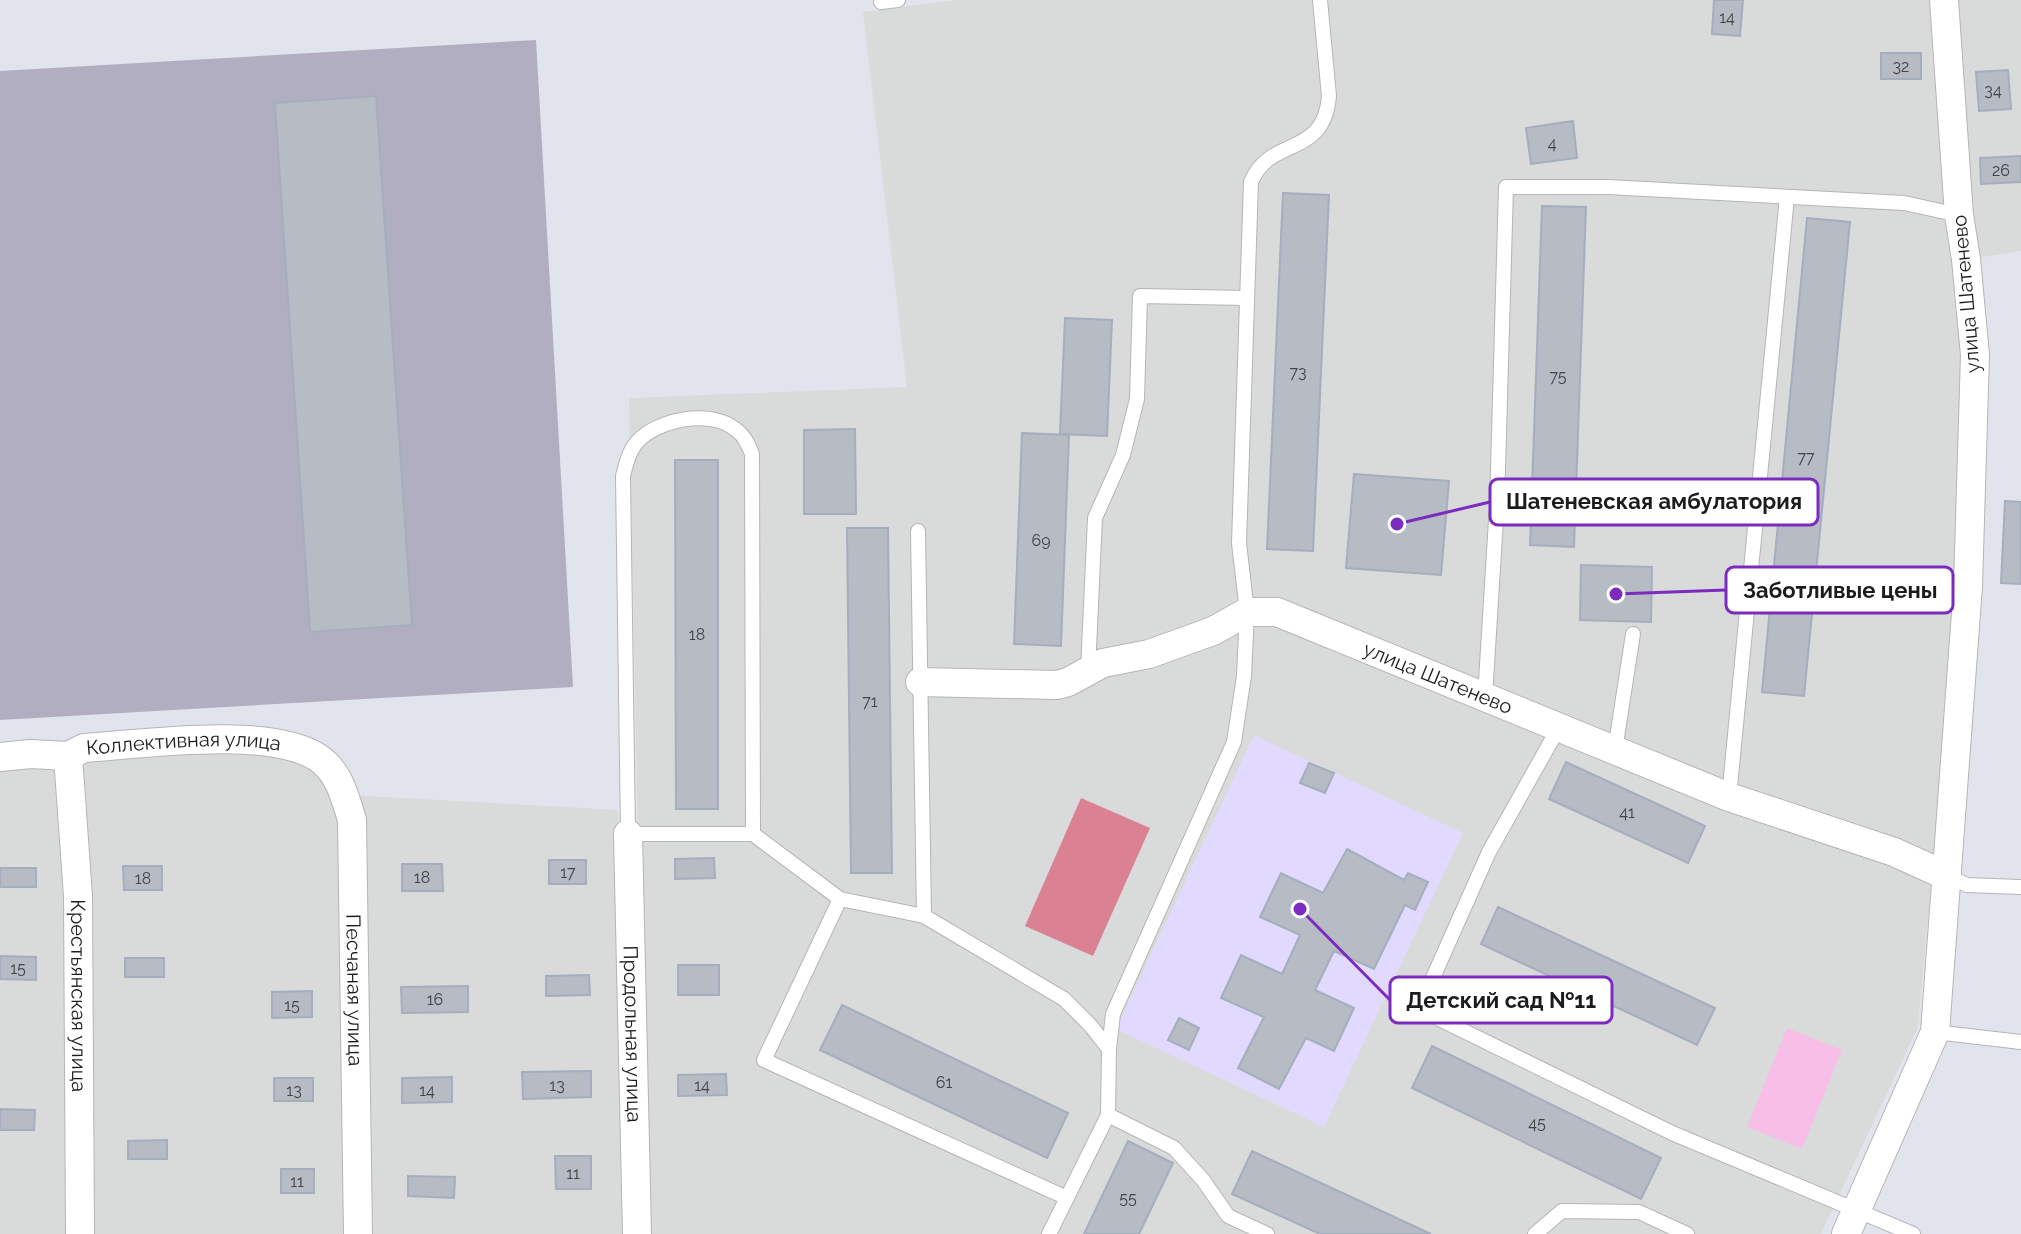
<svg xmlns="http://www.w3.org/2000/svg" width="2021" height="1234" font-family="Raleway,sans-serif">
<style>
.residential{fill:#d9dada}
.education{fill:#e1dafe}
.construction{fill:#b2aec1}
.park{fill:#f7bfe8}
.pitch{fill:#da8293}
.building{fill:#b6bbc4;stroke:#a5aebe;stroke-width:2}
.lines{fill:none;stroke-linecap:round;stroke-linejoin:round}
.lane-casing{stroke:#b5b5b5;stroke-width:16}
.street-casing{stroke:#b5b5b5;stroke-width:30}
.lane{stroke:#fff;stroke-width:14}
.street{stroke:#fff;stroke-width:28}
.labels{text-anchor:middle;stroke-width:7;stroke-linejoin:round;paint-order:stroke}
.number-label{font-size:16px;fill:#424446}
.street-label{font-size:20px;fill:#1c1c1c;stroke:#fff}
.leader{fill:none;stroke:#7b2cbf;stroke-width:3}
.callout-dot{fill:#7b2cbf;stroke:#fff;stroke-width:3}
.callout{fill:#fff;stroke:#7b2cbf;stroke-width:3}
.callout-label{font-size:22px;text-anchor:middle;font-weight:bold;fill:#1c1c1c}
</style>
<rect width="100%" height="100%" fill="#e2e4ed"/>
<g class="residential">
<polygon points="956,0 1934,0 1965,355 1958,583 1918,1027 1821,1234 646,1234 629,398 907,387 863,12"/>
<polygon points="1953,0 2021,0 2021,251 1976,258"/>
<polygon points="236,744 317,762 347,820 352,1234 85,1234 73,759"/>
<polygon points="63,760 74,1234 0,1234 0,762"/>
<polygon points="350,795 618,810 627,1234 364,1234"/>
</g>
<polygon class="education" points="1254,735 1463,833 1324,1127 1116,1029"/>
<polygon class="construction" points="536,40 573,687 0,720 0,71"/>
<polygon class="park" points="1787,1028 1842,1050 1802,1149 1747,1127"/>
<polygon class="pitch" points="1081,798 1150,828 1093,956 1025,926"/>
<g class="building">
<polygon points="1714,0 1743,0 1740,36 1712,34"/>
<rect x="1881" y="53" width="40" height="26"/>
<polygon points="2008,70 2011,109 1979,111 1976,72"/>
<polygon points="376,96 412,625 310,632 275,103"/>
<polygon points="1573,121 1577,158 1531,164 1526,128"/>
<polygon points="2021,156 2021,182 1981,184 1980,158"/>
<polygon points="1283,193 1329,195 1313,551 1267,549"/>
<polygon points="1542,206 1586,207 1574,547 1530,545"/>
<polygon points="1807,218 1850,222 1804,696 1762,692"/>
<polygon points="1065,318 1112,320 1107,436 1060,434"/>
<polygon points="855,429 856,514 804,514 804,430"/>
<polygon points="1022,433 1069,435 1061,646 1014,644"/>
<polygon points="675,460 718,460 718,809 676,809"/>
<polygon points="1354,474 1449,481 1441,575 1346,568"/>
<polygon points="2005,501 2021,502 2021,584 2001,583"/>
<polygon points="847,528 888,528 892,873 851,873"/>
<polygon points="1581,565 1652,567 1651,622 1580,620"/>
<polygon points="1566,762 1705,826 1688,863 1549,799"/>
<polygon points="1309,763 1334,773 1325,793 1300,783"/>
<polygon points="1347,849 1404,880 1408,873 1428,882 1415,910 1405,905 1374,969 1334,951 1315,990 1354,1008 1334,1051 1306,1038 1279,1089 1238,1068 1264,1017 1221,998 1241,955 1282,974 1300,935 1260,917 1281,873 1323,893"/>
<polygon points="714,858 715,878 675,879 675,859"/>
<rect x="549" y="860" width="37" height="24"/>
<polygon points="402,864 442,864 443,891 402,891"/>
<polygon points="123,866 162,866 162,890 124,890"/>
<rect x="0" y="868" width="36" height="19"/>
<polygon points="1498,907 1715,1008 1697,1045 1481,944"/>
<polygon points="0,956 36,957 36,980 0,979"/>
<rect x="125" y="958" width="39" height="19"/>
<rect x="678" y="965" width="41" height="30"/>
<polygon points="589,975 590,995 546,996 546,976"/>
<polygon points="468,986 468,1012 402,1013 401,987"/>
<polygon points="312,991 312,1017 272,1018 272,992"/>
<polygon points="842,1005 1068,1113 1047,1158 820,1050"/>
<polygon points="1179,1018 1199,1028 1189,1050 1168,1040"/>
<polygon points="1432,1046 1661,1158 1641,1199 1412,1088"/>
<polygon points="591,1071 591,1097 523,1099 522,1072"/>
<polygon points="726,1074 727,1095 678,1096 678,1075"/>
<polygon points="452,1077 452,1102 402,1103 402,1078"/>
<rect x="274" y="1078" width="39" height="23"/>
<polygon points="0,1109 35,1110 34,1130 0,1130"/>
<polygon points="167,1140 167,1159 128,1159 128,1141"/>
<polygon points="1128,1141 1173,1163 1139,1234 1084,1234"/>
<polygon points="1252,1151 1431,1234 1320,1234 1232,1194"/>
<polygon points="555,1156 591,1156 591,1189 556,1189"/>
<rect x="281" y="1169" width="33" height="24"/>
<polygon points="408,1176 455,1177 454,1198 408,1196"/>
</g>
<g class="lines">
<defs>
<g id="lane">
<polyline points="881,2 898,0"/>
<polyline points="918,531 924,916"/>
<polyline points="1088,670 1095,518 1123,455 1137,399 1140,296 1247,298"/>
<polyline points="1485,697 1497,504 1506,187 1608,187 1904,203 1959,215"/>
<polyline points="1559,727 1489,852 1419,1009 1672,1133 1913,1234"/>
<polyline points="1615,750 1633,634"/>
<polyline points="1729,797 1787,197"/>
<path d="M753 834 752 454C748 444 744 435 735 429 710 409 658 419 637 442 629 451 626 464 623 476L628 834H753L840 899 924 916 1064 999 1090 1025 1109 1049"/>
<polyline points="1947,876 1967,885 2021,887"/>
<polyline points="840,899 764,1060 1067,1198"/>
<polyline points="1935,1032 2021,1042"/>
<polyline points="1108,1115 1174,1148 1203,1180 1228,1216 1267,1234"/>
<path d="M1049 1234 1108 1115 1109 1049 1113 1014 1234 742 1244 676 1247 612 1239 543 1251 182C1270 135 1324 159 1329 96L1320 0"/>
<polyline points="1535,1234 1562,1211 1639,1212 1687,1234"/>
</g>
<g id="street">
<path id="s1" d="M920 682 1057 685 1068 682 1103 663 1149 654 1213 631 1247 612H1277L1729 797 1894 852 1947 876"/>
<path id="s2" d="M68 756 78 896 80 1234"/>
<path id="s3" d="M0 757 30 754 68 756 84 748C143 744 268 726 317 757 339 771 345 797 352 820L358 1234"/>
<path id="s4" d="M628 834 637 1234"/>
<polyline points="1846,1234 1935,1032 1968,586 1975,355 1966,259 1959,215 1944,0"/>
</g>
</defs>
<use href="#lane" class="lane-casing"/>
<use href="#street" class="street-casing"/>
<use href="#lane" class="lane"/>
<use href="#street" class="street"/>
</g>
<g class="labels">
<g class="number-label">
<text x="1727" y="23">14</text>
<text x="1901" y="72">32</text>
<text x="1993" y="96">34</text>
<text x="1552" y="149">4</text>
<text x="2001" y="176">26</text>
<text x="1298" y="378">73</text>
<text x="1558" y="382">75</text>
<text x="1806" y="463">77</text>
<text x="1041" y="546">69</text>
<text x="697" y="640">18</text>
<text x="870" y="707">71</text>
<text x="1627" y="818">41</text>
<text x="568" y="878">17</text>
<text x="422" y="883">18</text>
<text x="143" y="884">18</text>
<text x="18" y="974">15</text>
<text x="435" y="1005">16</text>
<text x="292" y="1011">15</text>
<text x="944" y="1088">61</text>
<text x="557" y="1091">13</text>
<text x="702" y="1091">14</text>
<text x="294" y="1096">13</text>
<text x="427" y="1096">14</text>
<text x="1537" y="1129">45</text>
<text x="573" y="1179">11</text>
<text x="297" y="1187">11</text>
<text x="1128" y="1204">55</text>
</g>
<g class="street-label">
<text transform="translate(1966 294) rotate(-95)" y="7">улица Шатенево</text>
<text dy="7" stroke="none"><textPath href="#s1" startOffset="546">улица Шатенево</textPath></text>
<text dy="7" stroke="none"><textPath href="#s3" startOffset="186">Коллективная улица</textPath></text>
<text dy="7" stroke="none"><textPath href="#s3" startOffset="566">Песчаная улица</textPath></text>
<text dy="7" stroke="none"><textPath href="#s2" startOffset="240">Крестьянская улица</textPath></text>
<text dy="7" stroke="none"><textPath href="#s4" startOffset="200">Продольная улица</textPath></text>
</g>
</g>
<path class="leader" d="M1397 524L1490 502M1616 594L1726 590M1300 909L1390 1000"/>
<g class="callout-dot">
<circle cx="1397" cy="524" r="8"/>
<circle cx="1616" cy="594" r="8"/>
<circle cx="1300" cy="909" r="8"/>
</g>
<g class="callout">
<rect x="1490" y="479" width="328" height="46" rx="8"/>
<rect x="1726" y="567" width="227" height="46" rx="8"/>
<rect x="1390" y="977" width="222" height="46" rx="8"/>
</g>
<g class="callout-label">
<text x="1654" y="509">Шатеневская амбулатория</text>
<text x="1840" y="598">Заботливые цены</text>
<text x="1501" y="1008">Детский сад №11</text>
</g>
</svg>
